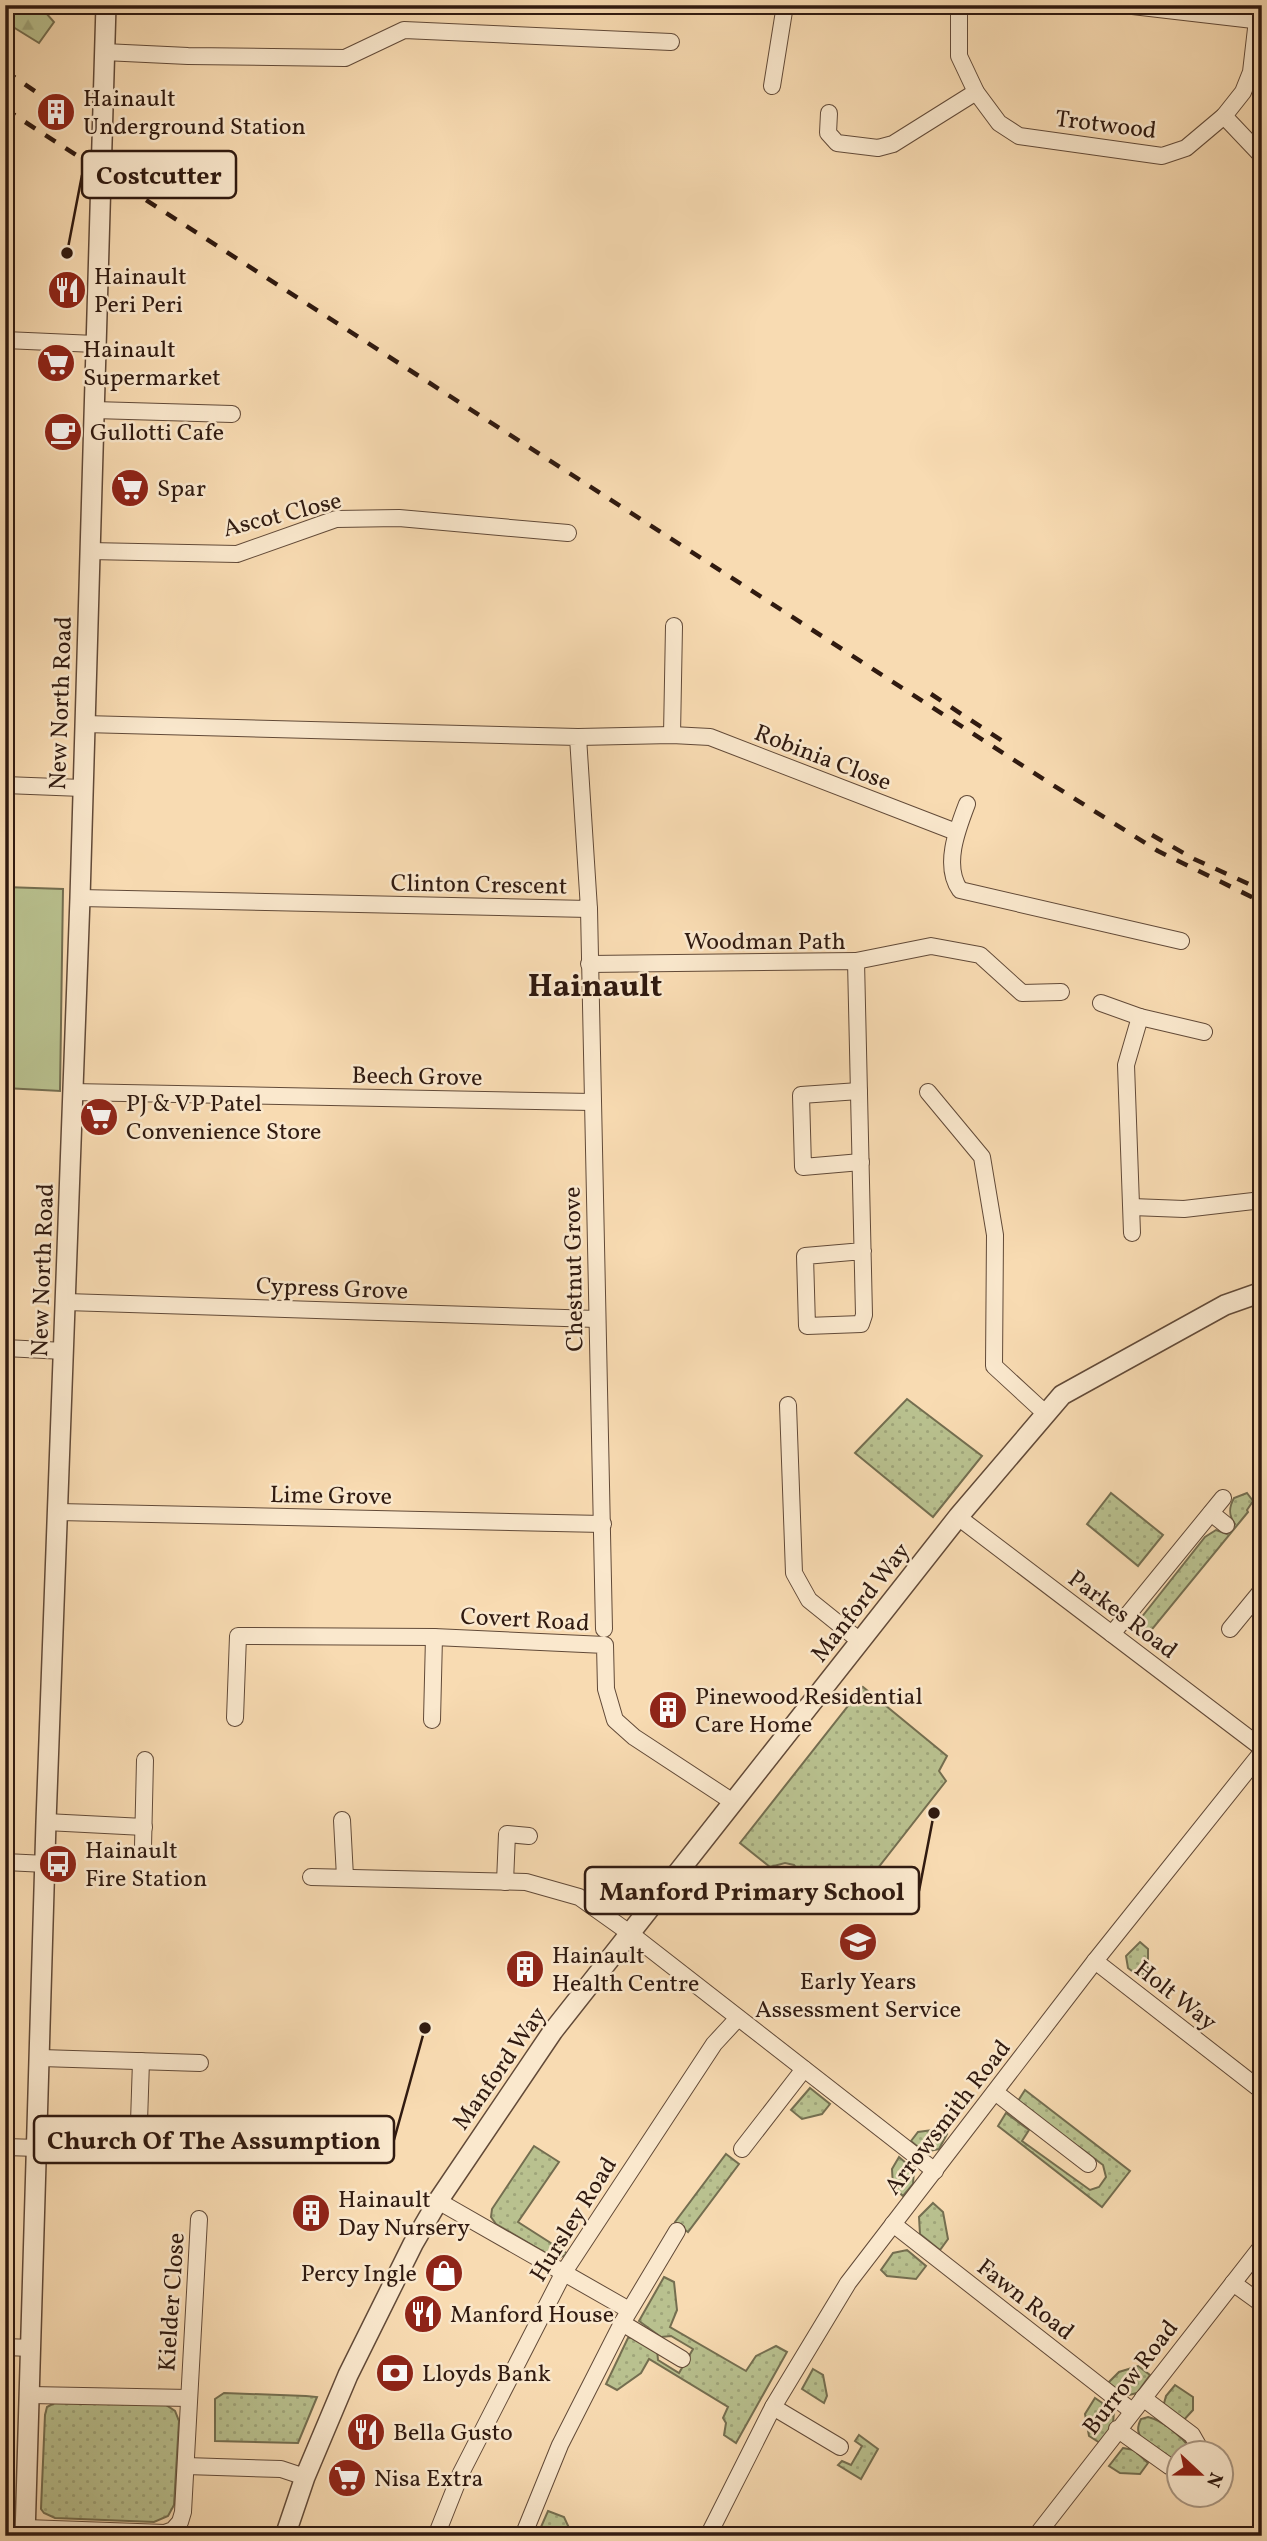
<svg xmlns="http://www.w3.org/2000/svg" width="1267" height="2541" font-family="Vollkorn,serif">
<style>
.grass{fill:url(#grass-dots);stroke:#746e50;stroke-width:2}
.forest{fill:url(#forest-firs);stroke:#746e50;stroke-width:2}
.garden{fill:#b9c18f;stroke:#746e50;stroke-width:2}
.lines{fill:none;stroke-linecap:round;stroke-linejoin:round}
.minor-casing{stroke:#624a38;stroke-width:18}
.tertiary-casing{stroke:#624a38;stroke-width:22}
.minor{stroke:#fae8cd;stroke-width:16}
.tertiary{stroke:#fae8cd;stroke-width:19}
.rail{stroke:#301a10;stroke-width:4.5;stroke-dasharray:12 12;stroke-linecap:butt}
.labels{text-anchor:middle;stroke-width:5;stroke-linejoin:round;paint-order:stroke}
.poi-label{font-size:24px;fill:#301a10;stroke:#fae8cd;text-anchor:start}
.street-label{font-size:24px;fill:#301a10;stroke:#fae8cd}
.district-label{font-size:32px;font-weight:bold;fill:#301a10;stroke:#fae8cd}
.leader{fill:none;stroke:#301a10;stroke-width:2.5}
.callout-dot{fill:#301a10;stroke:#fae8cd;stroke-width:2.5}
.callout{fill:#fae8cd;stroke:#301a10;stroke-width:2.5}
.callout-label{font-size:26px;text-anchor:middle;font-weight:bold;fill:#301a10}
</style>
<defs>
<pattern id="grass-dots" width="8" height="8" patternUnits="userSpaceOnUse" patternTransform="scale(1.75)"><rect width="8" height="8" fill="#b9c18f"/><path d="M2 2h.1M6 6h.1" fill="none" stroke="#9fa57a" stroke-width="1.8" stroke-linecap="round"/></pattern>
<pattern id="forest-firs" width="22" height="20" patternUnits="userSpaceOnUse" patternTransform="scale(1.75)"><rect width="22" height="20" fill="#b9c18f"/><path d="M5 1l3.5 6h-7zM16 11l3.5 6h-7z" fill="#9fa57a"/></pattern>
</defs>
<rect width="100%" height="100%" fill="#f8dbb2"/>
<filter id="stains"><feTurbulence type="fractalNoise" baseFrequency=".00286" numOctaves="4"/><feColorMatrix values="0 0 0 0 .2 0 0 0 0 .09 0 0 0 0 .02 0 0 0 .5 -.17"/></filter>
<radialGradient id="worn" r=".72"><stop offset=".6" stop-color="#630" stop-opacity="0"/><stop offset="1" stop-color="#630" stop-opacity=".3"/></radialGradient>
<g class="grass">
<polygon points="907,1399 982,1456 933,1517 855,1453"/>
<polygon points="1111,1493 1163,1535 1138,1566 1087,1524"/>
<path d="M1247 1493 1253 1501 1247 1510 1248 1512 1149 1633 1142 1628 1141 1618 1205 1537 1216 1530 1227 1534 1235 1524C1228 1515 1229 1507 1234 1498Z"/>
<polygon points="863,1687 947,1756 939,1771 946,1781 845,1910 806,1881 794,1865 785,1863 770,1867 740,1843"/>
<polygon points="1140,1942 1148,1949 1148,1968 1141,1978 1128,1968 1126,1956"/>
<polygon points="810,2088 830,2104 822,2114 802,2119 791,2110"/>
<polygon points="1025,2090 1130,2171 1102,2207 998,2126 1006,2113 1029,2130 1022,2141 1090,2190 1099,2187 1106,2177 1103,2165 1079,2147 1071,2145 1016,2104"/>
<polygon points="940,2129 947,2134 939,2149 924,2152 911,2141 918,2132"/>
<polygon points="534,2146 559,2162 518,2222 568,2254 556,2259 496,2224 491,2217 492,2209"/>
<polygon points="726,2154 739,2164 688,2232 675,2222"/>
<polygon points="899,2157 914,2170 913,2184 903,2196 893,2187 892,2169"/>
<polygon points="933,2203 943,2212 948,2239 940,2250 920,2234 919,2217"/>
<polygon points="907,2250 926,2266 916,2279 887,2276 881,2270 893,2253"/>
<polygon points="664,2277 674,2282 677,2310 670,2327 746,2371 756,2356 776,2346 787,2352 736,2443 724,2435 726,2423 723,2418 728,2407 649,2359 641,2373 617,2390 606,2384 628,2338 634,2337 657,2349 658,2360 679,2373 693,2349 671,2336 661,2337 639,2321"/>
<polygon points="1138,2366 1150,2375 1137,2393 1125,2396 1108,2383 1119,2372"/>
<polygon points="813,2369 823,2375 827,2396 824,2403 802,2389"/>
<polygon points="1175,2385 1193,2397 1193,2410 1182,2422 1163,2407 1166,2396"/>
<polygon points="224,2393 306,2396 317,2397 298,2443 215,2441 215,2399"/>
<polygon points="1095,2398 1114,2411 1113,2424 1100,2443 1089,2436 1085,2414"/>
<polygon points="60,2400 166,2405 175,2411 179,2421 174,2505 168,2516 154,2522 55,2518 44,2513 41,2509 45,2415 47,2407"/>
<path d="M1148 2417C1164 2421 1181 2436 1191 2449V2453L1180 2454 1179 2465 1142 2439C1137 2432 1137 2427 1141 2419Z"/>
<polygon points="859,2435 878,2449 861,2479 838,2465 842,2461 851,2465 862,2446 855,2441"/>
<polygon points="1123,2448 1134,2450 1148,2463 1140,2474 1120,2473 1109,2466"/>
<polygon points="548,2511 564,2517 570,2530 567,2536 537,2536"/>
</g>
<polygon class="forest" points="5,5 39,5 54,22 39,43 5,22"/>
<polygon class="garden" points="5,887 63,889 60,1091 5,1088"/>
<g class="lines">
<defs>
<g id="minor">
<polyline points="959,5 959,56 976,92 999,123 1019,136 1162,156 1186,148 1224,116 1243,92 1251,72 1257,20"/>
<polyline points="1124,5 1262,21"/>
<polyline points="104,52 188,56 345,58 404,30 671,42"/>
<polyline points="772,86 785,5"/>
<polyline points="829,113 828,133 837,143 878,148 893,144 976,92"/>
<polyline points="1224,116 1262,156"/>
<polyline points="5,340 95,344"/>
<polyline points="94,410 232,414"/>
<polyline points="89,551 237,554 336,519 399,518 568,533"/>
<polyline points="672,735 674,626"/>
<polyline points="578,737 672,735 710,737 956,832"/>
<polyline points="5,785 82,788"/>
<path d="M967 804C957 830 943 866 960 890L1181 941"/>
<polyline points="80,898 589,909 578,737 84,724"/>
<polyline points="589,909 604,1629"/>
<polyline points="856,961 931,946 980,955 1022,993 1061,992"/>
<path d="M589 964 856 961C859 1079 862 1197 864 1315L861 1324 807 1326 805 1256 863 1251"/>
<polyline points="1101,1003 1140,1017 1204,1032"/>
<polyline points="859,1091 801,1095 803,1167 861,1162"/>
<polyline points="72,1092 592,1102"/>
<polyline points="928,1092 982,1157 995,1235 994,1366 1045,1413"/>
<polyline points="1132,1207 1184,1209 1262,1200"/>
<polyline points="1132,1233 1126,1065 1140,1017"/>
<polyline points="66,1302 597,1319"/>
<polyline points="5,1348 64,1351"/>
<polyline points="788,1405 794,1573 809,1600 860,1641"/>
<polyline points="58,1512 603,1524"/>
<polyline points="1211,1513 1226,1525"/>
<polyline points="958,1517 1262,1748"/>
<polyline points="1230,1629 1262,1590"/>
<polyline points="1112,1634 1223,1498"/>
<polyline points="235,1718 238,1636 434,1637 605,1645 606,1689 615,1720 634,1737 733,1802"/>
<polyline points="432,1720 434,1637"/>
<polyline points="342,1820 345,1877"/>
<polyline points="46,1822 144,1827"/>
<polyline points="143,1847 145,1760"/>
<polyline points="5,1862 46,1864"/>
<polyline points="311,1877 526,1882 579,1897 631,1934 935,2171"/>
<polyline points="505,1882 507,1834 529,1836"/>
<polyline points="1095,1961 1262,2091"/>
<polyline points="41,2058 200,2063"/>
<polyline points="995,2092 1088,2164"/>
<polyline points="139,2122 141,2061"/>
<polyline points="5,2147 38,2148"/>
<polyline points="742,2149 804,2069"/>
<polyline points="438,2201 629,2310"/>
<polyline points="893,2224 1132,2411"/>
<polyline points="1233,2283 1262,2304"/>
<polyline points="622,2323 682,2359"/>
<polyline points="5,2347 31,2348"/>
<polyline points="30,2395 189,2398"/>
<polyline points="1143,2398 1192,2435 1200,2449 1200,2454"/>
<polyline points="773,2407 840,2447"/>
<polyline points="1117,2429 1169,2466 1180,2470"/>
<polyline points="186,2466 281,2469 305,2477"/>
<polyline points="26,2528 165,2533 173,2530 180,2522 183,2512 199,2219"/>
<polyline points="436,2536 461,2473 564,2272 714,2044 738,2018"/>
<polyline points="523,2536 560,2445 622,2323 677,2231"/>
<polyline points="708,2536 773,2407 848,2283 1095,1961 1262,1752"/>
<polyline points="1036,2536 1262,2246"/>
</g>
<g id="tertiary">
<polyline points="25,2536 46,1822 80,898 106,5"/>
<polyline points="285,2536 305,2477 348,2375 413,2244 438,2201 553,2031 958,1517 1062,1395 1225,1305 1262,1292"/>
</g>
</defs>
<use href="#minor" class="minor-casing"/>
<use href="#tertiary" class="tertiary-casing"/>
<use href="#minor" class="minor"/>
<use href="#tertiary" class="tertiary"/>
<g class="rail">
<polyline points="5,71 54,104"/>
<polyline points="5,109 1048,782 1158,851 1262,902"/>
<polyline points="931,694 1004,742"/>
<polyline points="1152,835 1194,859 1262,890"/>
</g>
</g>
<defs>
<symbol id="building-disc" viewBox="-11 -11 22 22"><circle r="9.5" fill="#8f2418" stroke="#fae8cd"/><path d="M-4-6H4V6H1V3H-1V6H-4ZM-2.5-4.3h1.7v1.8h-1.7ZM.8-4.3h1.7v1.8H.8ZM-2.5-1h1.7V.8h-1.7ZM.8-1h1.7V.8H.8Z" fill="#fff"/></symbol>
<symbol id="restaurant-disc" viewBox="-11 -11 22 22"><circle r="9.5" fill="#8f2418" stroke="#fae8cd"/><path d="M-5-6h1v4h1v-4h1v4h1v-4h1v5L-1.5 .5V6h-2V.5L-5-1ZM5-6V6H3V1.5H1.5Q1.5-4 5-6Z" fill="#fff"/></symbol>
<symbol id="supermarket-disc" viewBox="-11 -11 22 22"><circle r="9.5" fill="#8f2418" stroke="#fae8cd"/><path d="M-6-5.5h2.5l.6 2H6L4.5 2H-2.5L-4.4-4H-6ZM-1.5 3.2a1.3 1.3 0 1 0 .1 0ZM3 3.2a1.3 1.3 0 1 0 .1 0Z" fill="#fff"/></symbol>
<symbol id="cafe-disc" viewBox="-11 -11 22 22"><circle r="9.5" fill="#8f2418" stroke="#fae8cd"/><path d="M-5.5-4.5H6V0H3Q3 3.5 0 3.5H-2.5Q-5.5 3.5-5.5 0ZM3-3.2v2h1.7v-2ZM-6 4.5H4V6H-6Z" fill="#fff"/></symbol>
<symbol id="bus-disc" viewBox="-11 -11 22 22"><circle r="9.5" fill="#8f2418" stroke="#fae8cd"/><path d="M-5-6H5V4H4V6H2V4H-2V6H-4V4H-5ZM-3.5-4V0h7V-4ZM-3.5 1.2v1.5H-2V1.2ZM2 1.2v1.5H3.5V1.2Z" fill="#fff"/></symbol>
<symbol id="school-disc" viewBox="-11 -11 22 22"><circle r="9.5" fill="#8f2418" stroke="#fae8cd"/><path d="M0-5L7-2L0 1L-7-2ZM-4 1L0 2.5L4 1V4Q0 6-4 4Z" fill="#fff"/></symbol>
<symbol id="shop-disc" viewBox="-11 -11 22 22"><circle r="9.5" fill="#8f2418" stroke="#fae8cd"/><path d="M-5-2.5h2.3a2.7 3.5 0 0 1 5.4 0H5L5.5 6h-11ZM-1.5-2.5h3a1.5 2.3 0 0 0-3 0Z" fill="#fff"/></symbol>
<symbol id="bank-disc" viewBox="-11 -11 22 22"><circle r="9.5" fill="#8f2418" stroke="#fae8cd"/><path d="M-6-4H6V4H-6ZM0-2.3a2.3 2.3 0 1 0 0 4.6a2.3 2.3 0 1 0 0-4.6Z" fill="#fff"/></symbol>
</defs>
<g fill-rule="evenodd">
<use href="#building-disc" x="34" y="90" width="44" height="44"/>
<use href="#restaurant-disc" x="45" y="268" width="44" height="44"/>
<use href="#supermarket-disc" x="34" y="341" width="44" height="44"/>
<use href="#cafe-disc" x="41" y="410" width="44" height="44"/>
<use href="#supermarket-disc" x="108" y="466" width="44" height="44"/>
<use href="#supermarket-disc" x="77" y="1095" width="44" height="44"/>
<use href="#building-disc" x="646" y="1688" width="44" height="44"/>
<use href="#bus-disc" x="36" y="1842" width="44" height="44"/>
<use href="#school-disc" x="836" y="1920" width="44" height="44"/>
<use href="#building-disc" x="503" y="1947" width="44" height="44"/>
<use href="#building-disc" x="289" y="2191" width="44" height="44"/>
<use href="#shop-disc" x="422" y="2251" width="44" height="44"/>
<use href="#restaurant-disc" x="401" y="2292" width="44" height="44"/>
<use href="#bank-disc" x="373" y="2351" width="44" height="44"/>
<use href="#restaurant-disc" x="344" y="2410" width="44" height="44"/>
<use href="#supermarket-disc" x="325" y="2456" width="44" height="44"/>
</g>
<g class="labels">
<g class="poi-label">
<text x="83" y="106">Hainault<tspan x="83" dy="28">Underground Station</tspan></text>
<text x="94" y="284">Hainault<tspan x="94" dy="28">Peri Peri</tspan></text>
<text x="83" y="357">Hainault<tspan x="83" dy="28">Supermarket</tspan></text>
<text x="90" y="440">Gullotti Cafe</text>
<text x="157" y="496">Spar</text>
<text x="126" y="1111">PJ &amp; VP Patel<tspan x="126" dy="28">Convenience Store</tspan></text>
<text x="695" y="1704">Pinewood Residential<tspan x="695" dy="28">Care Home</tspan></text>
<text x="85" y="1858">Hainault<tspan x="85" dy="28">Fire Station</tspan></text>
<text x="552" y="1963">Hainault<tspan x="552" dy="28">Health Centre</tspan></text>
<text x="858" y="1989" text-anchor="middle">Early Years<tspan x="858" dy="28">Assessment Service</tspan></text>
<text x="338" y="2207">Hainault<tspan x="338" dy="28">Day Nursery</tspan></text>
<text x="417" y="2281" text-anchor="end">Percy Ingle</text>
<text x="450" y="2322">Manford House</text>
<text x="422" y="2381">Lloyds Bank</text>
<text x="393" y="2440">Bella Gusto</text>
<text x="374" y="2486">Nisa Extra</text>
</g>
<g class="street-label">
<text transform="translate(1106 124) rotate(7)" y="8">Trotwood</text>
<text transform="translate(282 514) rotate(-14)" y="8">Ascot Close</text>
<text transform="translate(60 703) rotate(-88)" y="8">New North Road</text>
<text transform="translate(823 757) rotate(21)" y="8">Robinia Close</text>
<text transform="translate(479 884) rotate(1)" y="8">Clinton Crescent</text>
<text x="765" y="949">Woodman Path</text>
<text transform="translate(417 1076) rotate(1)" y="8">Beech Grove</text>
<text transform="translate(573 1269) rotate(-91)" y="8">Chestnut Grove</text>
<text transform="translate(42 1270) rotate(-88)" y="8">New North Road</text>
<text transform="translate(332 1288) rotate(2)" y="8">Cypress Grove</text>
<text transform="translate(331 1495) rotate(1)" y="8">Lime Grove</text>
<text transform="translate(860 1602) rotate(-52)" y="8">Manford Way</text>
<text transform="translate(1123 1614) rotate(37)" y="8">Parkes Road</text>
<text transform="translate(525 1619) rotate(3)" y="8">Covert Road</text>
<text transform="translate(1176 1995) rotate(38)" y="8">Holt Way</text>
<text transform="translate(499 2068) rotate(-55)" y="8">Manford Way</text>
<text transform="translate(947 2117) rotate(-52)" y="8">Arrowsmith Road</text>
<text transform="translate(573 2219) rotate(-58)" y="8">Hursley Road</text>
<text transform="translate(1026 2299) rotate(38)" y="8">Fawn Road</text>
<text transform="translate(171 2302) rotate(-86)" y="8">Kielder Close</text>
<text transform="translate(1130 2377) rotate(-52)" y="8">Burrow Road</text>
</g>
<g class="district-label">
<text x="595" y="996">Hainault</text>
</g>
</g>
<path class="leader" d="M67 253L82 175M934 1813L919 1891M425 2028L394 2140"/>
<g class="callout-dot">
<circle cx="67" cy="253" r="7"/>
<circle cx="934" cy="1813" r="7"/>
<circle cx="425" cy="2028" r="7"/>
</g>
<g class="callout">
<rect x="82" y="151" width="154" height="47" rx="7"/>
<rect x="585" y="1867" width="334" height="47" rx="7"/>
<rect x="34" y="2116" width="360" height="47" rx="7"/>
</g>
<g class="callout-label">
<text x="159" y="184">Costcutter</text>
<text x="752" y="1900">Manford Primary School</text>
<text x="214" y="2149">Church Of The Assumption</text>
</g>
<rect width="1267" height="2541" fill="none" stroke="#f8dbb2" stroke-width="28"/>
<rect x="7" y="7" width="1253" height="2527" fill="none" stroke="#301a10" stroke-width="3.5"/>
<rect x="14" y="14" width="1239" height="2513" fill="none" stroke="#301a10" stroke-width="2"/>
<g transform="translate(1200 2474) rotate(112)"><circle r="33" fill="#fae8cd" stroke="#a99681" stroke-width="2"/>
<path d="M0-5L12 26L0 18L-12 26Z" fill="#8f2418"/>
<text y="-10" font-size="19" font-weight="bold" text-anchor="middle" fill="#301a10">N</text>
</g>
<rect width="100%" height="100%" filter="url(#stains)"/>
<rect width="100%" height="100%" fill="url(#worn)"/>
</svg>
